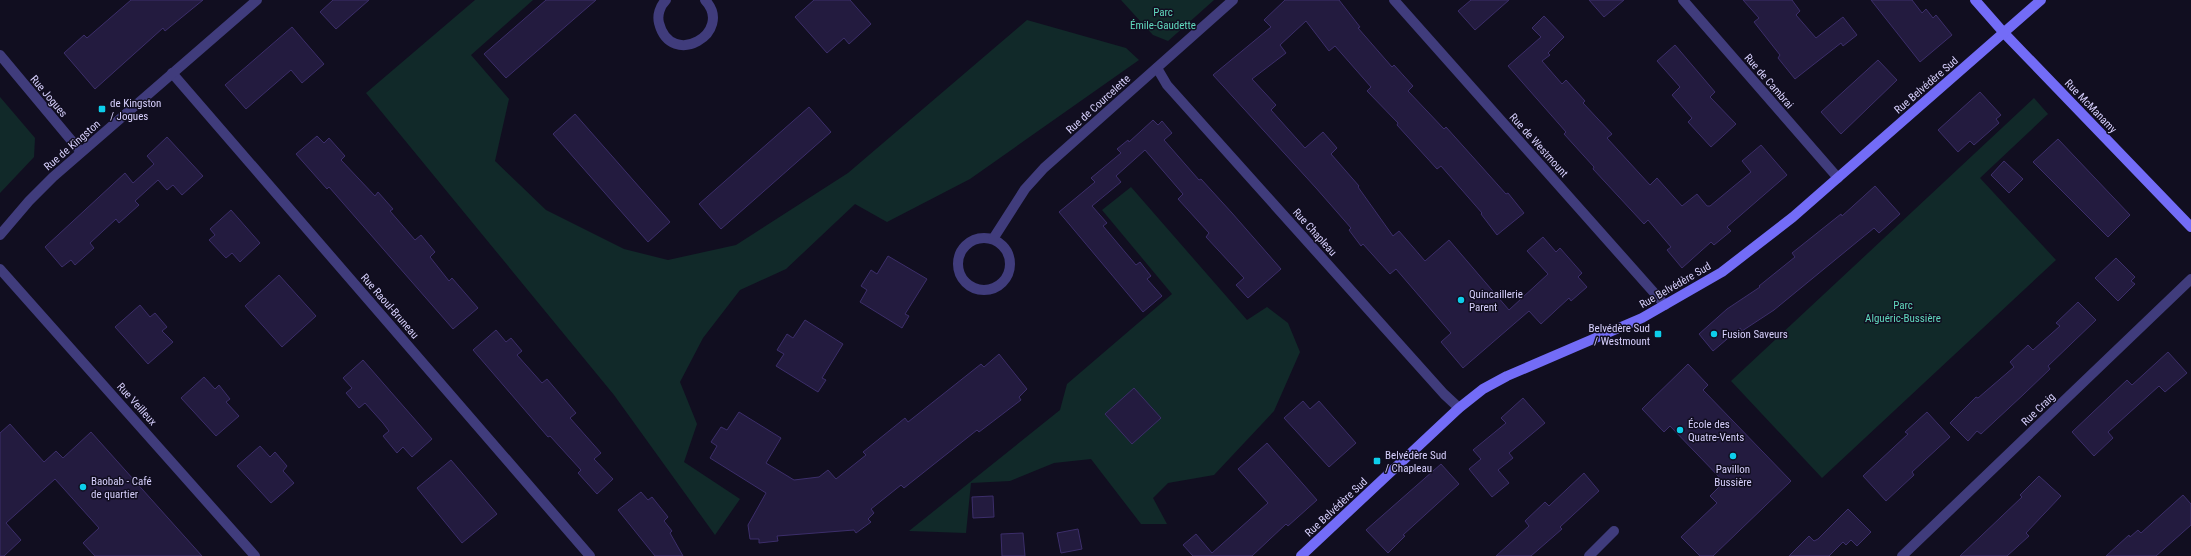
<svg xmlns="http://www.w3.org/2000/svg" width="2191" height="556" font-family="'Roboto Condensed',sans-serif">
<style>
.green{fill:#112929}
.building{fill:#231b3f;stroke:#3c2e6a}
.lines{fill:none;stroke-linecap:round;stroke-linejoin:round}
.street{stroke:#403c7c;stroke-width:10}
.secondary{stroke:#736cf7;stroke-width:10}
.poi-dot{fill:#0dceeb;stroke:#110e20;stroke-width:1.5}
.labels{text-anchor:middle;stroke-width:3;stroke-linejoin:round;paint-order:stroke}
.park-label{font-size:11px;fill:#60d8bd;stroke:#110e20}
.street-label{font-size:11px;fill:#d6cffc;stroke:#110e20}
.poi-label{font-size:11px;fill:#d6cffc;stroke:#110e20;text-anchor:start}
</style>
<rect width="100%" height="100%" fill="#110e20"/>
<g class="green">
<polygon points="475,0 533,0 471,55 509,99 495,161 546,210 624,249 668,260 736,245 848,173 1027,20 1126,48 1139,60 970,179 887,222 855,204 786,269 740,290 703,338 680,382 697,424 684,462 740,499 715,535 614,395 366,93"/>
<polygon points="1121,0 1214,0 1168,41 1153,35"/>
<polygon points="0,97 35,138 34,157 0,193"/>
<polygon points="2034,98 2048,114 1980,178 2056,260 1822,478 1731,381"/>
<polygon points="1131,187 1247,320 1267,307 1288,323 1300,352 1274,411 1214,475 1168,483 1153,498 1167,524 1141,524 1091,459 1054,463 1010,481 971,483 966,533 909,531 1060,410 1067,384 1172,294 1102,210"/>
</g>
<g class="building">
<polygon points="131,0 203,0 165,31 163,28 95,89 64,53 84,35 87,38"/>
<polygon points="333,0 369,0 336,29 320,12"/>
<polygon points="546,0 596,0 506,78 484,54"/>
<polygon points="814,0 850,0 871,24 849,44 844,38 827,53 795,17"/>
<polygon points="1285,0 1339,0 1360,27 1358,28 1392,67 1394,65 1413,86 1408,91 1444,129 1446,127 1506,194 1508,193 1524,213 1497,235 1481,214 1482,213 1441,166 1437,169 1397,125 1398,123 1367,91 1371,87 1335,46 1329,51 1306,21 1280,45 1286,53 1252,79 1276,105 1271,110 1305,148 1323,132 1337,148 1331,154 1359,186 1358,187 1393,236 1399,231 1425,261 1449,240 1509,310 1548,274 1527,251 1543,237 1556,252 1560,248 1582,273 1578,277 1587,287 1571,301 1569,298 1541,324 1529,311 1463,368 1441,342 1451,333 1396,269 1390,274 1363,244 1361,246 1349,230 1351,228 1316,188 1213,75 1271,27 1264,20"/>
<polygon points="1471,0 1509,0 1475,30 1458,11"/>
<polygon points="1589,0 1624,0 1604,17"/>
<polygon points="1743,0 1792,0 1800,11 1796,15 1816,38 1843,17 1857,35 1843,46 1841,43 1795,79 1778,58 1780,55 1754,22 1759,18"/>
<polygon points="1871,0 1912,0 1922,13 1926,9 1933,18 1936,15 1952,35 1920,62"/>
<polygon points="1544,16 1564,37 1548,53 1550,55 1542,61 1562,84 1566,80 1585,101 1583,103 1612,134 1607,138 1650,185 1657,178 1682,206 1697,194 1707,206 1710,206 1751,172 1742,161 1761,145 1787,175 1727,227 1731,231 1714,245 1711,242 1682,268 1667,250 1671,247 1648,220 1644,224 1593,169 1594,167 1564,134 1566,132 1508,66 1541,37 1532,28"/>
<polygon points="292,27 324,64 302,83 291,70 246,109 225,85"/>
<polygon points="1675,45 1715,92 1710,97 1736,124 1711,147 1688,122 1692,118 1672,95 1680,87 1657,61"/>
<polygon points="1878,60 1897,80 1841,134 1821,112"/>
<polygon points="1980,92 2001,115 1996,119 1999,123 1974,145 1970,141 1958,152 1938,130"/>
<polygon points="809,107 831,132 721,229 699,204"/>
<polygon points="575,114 670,222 648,242 553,134"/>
<polygon points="1153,120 1158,125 1162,121 1172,133 1164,140 1199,180 1201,179 1232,213 1281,269 1248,298 1236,285 1244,278 1206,237 1209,233 1178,199 1183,194 1145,150 1116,176 1121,182 1092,206 1107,223 1103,226 1136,265 1140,262 1151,276 1147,279 1162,296 1143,312 1059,212 1095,182 1091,178 1121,153 1117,149 1128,140 1129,142"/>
<polygon points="317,136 324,143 329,138 345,156 341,160 375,196 378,192 393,209 390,211 415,240 421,235 435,252 430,257 449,281 452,278 478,308 453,329 329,187 327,189 296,154"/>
<polygon points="167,137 203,176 182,195 173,185 167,190 158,180 135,201 139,205 119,223 116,219 90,243 94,248 75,265 71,260 62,267 45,247 125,173 133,183 154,164 147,156"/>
<polygon points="2058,139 2130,215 2108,237 2033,162"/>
<polygon points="2004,161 2023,179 2009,193 1991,175"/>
<polygon points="1875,186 1900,214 1879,233 1874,228 1774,310 1742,331 1740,328 1713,351 1699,334 1727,309 1760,287 1759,286 1795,257 1792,253 1841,214 1842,216"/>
<polygon points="231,210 260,243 240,262 232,253 226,258 209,240 215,235 210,229"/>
<polygon points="888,256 927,279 905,314 909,316 902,328 860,302 867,290 861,286 871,270 877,274"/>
<polygon points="2116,258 2135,277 2131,281 2135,284 2118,301 2095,278"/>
<polygon points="279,275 316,316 282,347 245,306"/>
<polygon points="2078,302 2096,320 2048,366 2050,369 2024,394 1981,434 1977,431 1968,441 1950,423 1976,397 1978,398 2014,367 2010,362 2028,345 2033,350 2060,326 2056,323"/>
<polygon points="140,305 150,317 155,313 167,327 162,331 173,342 148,364 115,327"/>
<polygon points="805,320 843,344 822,378 826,380 818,392 776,366 784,354 777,350 787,334 793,338"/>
<polygon points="496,330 506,342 511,338 522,351 517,355 542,383 547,379 576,413 570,418 601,453 594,459 613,479 597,494 578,473 581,470 550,436 548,437 473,350"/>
<polygon points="2168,352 2187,373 2165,392 2159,386 2108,432 2113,438 2094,456 2072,432 2127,380 2132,385"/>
<polygon points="999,354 1027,389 1019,397 1021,400 979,432 977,430 904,488 901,485 871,509 874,513 868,519 871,522 856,533 854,530 777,536 778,541 759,543 759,539 750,539 748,525 766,493 710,458 717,446 711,442 721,427 727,430 739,412 781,438 766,463 794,480 819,477 828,470 836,479 866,455 863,452 905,418 908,422 981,364 984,367"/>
<polygon points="363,360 432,439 412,457 403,447 397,453 383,436 389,431 383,423 365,403 359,408 346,393 352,388 343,378"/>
<polygon points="1688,364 1708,385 1703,390 1791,481 1713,556 1700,556 1681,537 1717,503 1710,496 1724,482 1670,426 1664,432 1642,409"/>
<polygon points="204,377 215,389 219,385 230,399 226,402 239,416 216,436 181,398"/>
<polygon points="1134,388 1161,418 1132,444 1105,414"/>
<polygon points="1523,398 1545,423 1509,453 1513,458 1498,470 1509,483 1492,497 1469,469 1481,459 1473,450 1506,423 1501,418"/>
<polygon points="1303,401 1310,409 1319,401 1356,443 1329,467 1284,418"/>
<polygon points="1927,412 1950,437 1912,472 1914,475 1886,501 1863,476 1908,434 1905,432"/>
<polygon points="10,424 44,462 56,451 63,458 91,432 202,556 95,556 83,543 99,528 55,479 6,523 21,540 4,556 0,556 0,433"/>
<polygon points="1267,443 1317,500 1288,526 1286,524 1252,556 1193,556 1183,545 1196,534 1212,553 1268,503 1238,469"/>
<polygon points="260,446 270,457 275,452 287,466 283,471 294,483 271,503 237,466"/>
<polygon points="451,460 497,514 462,543 417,488"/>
<polygon points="1441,464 1459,484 1403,535 1405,536 1388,553 1366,530"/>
<polygon points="1584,473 1599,491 1560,527 1562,529 1531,556 1496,556 1529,526 1525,521 1545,502 1549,506"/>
<polygon points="2039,476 2061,496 2026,533 2029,536 2007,556 1960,556 2022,497 2020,495"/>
<polygon points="641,492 648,500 652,497 668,517 664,521 672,531 670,533 683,556 655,556 618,510"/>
<polygon points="2183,495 2191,504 2191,525 2156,556 2106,556 2129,535 2130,537 2138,530 2141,533"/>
<polygon points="993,496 994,517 973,518 972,497"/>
<polygon points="1848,509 1871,532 1857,546 1851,540 1846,545 1843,542 1829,556 1789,556 1809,536 1814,541 1818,539"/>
<polygon points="1078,529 1082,549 1061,553 1057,533"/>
<polygon points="1023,533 1025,556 1002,556 1001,534"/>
</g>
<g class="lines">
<g class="street">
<path d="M666 0C660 6 657 15 659 23 671 70 735 32 705 0"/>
<polyline points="1394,0 1665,305"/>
<polyline points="1683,0 1838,178"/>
<polyline points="0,55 81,152"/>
<polyline points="1157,68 1167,85 1444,394 1459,408"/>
<polyline points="172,73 590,556"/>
<polyline points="0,235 29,201 53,177 257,0"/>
<circle cx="984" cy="264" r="26"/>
<polyline points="993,239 1025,189 1044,168 1233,0"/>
<polyline points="0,269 255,556"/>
<polyline points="1589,556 1614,531"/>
<polyline points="1902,556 2191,279"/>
</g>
<g class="secondary">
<polyline points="1975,0 2004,33 2191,227"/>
<polyline points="1301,556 1459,408 1483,389 1507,376 1642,318 1722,272 1793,217 2041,0"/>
</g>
</g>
<g class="poi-dot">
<rect x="98" y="105" width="8" height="8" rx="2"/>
<circle cx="1461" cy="300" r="4"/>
<rect x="1654" y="330" width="8" height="8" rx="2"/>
<circle cx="1714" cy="334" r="4"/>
<circle cx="1680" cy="430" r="4"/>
<circle cx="1733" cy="456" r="4"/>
<rect x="1373" y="457" width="8" height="8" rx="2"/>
<circle cx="83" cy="487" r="4"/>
</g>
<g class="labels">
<g class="park-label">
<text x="1163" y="16">Parc<tspan x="1163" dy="13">Émile-Gaudette</tspan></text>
<text x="1903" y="309">Parc<tspan x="1903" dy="13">Alguéric-Bussière</tspan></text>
</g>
<g class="street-label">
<text transform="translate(1769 81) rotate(49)" y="4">Rue de Cambrai</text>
<text transform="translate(1926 85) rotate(-41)" y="4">Rue Belvédère Sud</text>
<text transform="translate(49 96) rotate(50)" y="4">Rue Jogues</text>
<text transform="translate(1098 104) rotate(-42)" y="4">Rue de Courcelette</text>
<text transform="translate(2091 106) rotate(46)" y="4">Rue McManamy</text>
<text transform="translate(72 145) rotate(-41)" y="4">Rue de Kingston</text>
<text transform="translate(1539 145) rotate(48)" y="4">Rue de Westmount</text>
<text transform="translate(1315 232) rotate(48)" y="4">Rue Chapleau</text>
<text transform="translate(1675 285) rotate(-30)" y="4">Rue Belvédère Sud</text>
<text transform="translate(390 306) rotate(49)" y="4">Rue Raoul-Bruneau</text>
<text transform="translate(137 404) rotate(48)" y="4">Rue Veilleux</text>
<text transform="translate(2038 409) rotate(-44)" y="4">Rue Craig</text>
<text transform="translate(1336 507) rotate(-43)" y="4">Rue Belvédère Sud</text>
</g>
<g class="poi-label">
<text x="110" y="107">de Kingston<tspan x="110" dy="13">/ Jogues</tspan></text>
<text x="1469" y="298">Quincaillerie<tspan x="1469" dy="13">Parent</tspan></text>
<text x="1650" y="332" text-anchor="end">Belvédère Sud<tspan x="1650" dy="13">/ Westmount</tspan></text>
<text x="1722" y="338">Fusion Saveurs</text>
<text x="1688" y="428">École des<tspan x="1688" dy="13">Quatre-Vents</tspan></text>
<text x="1385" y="459">Belvédère Sud<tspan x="1385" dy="13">/ Chapleau</tspan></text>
<text x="1733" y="473" text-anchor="middle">Pavillon<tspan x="1733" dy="13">Bussière</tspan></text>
<text x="91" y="485">Baobab - Café<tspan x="91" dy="13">de quartier</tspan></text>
</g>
</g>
</svg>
